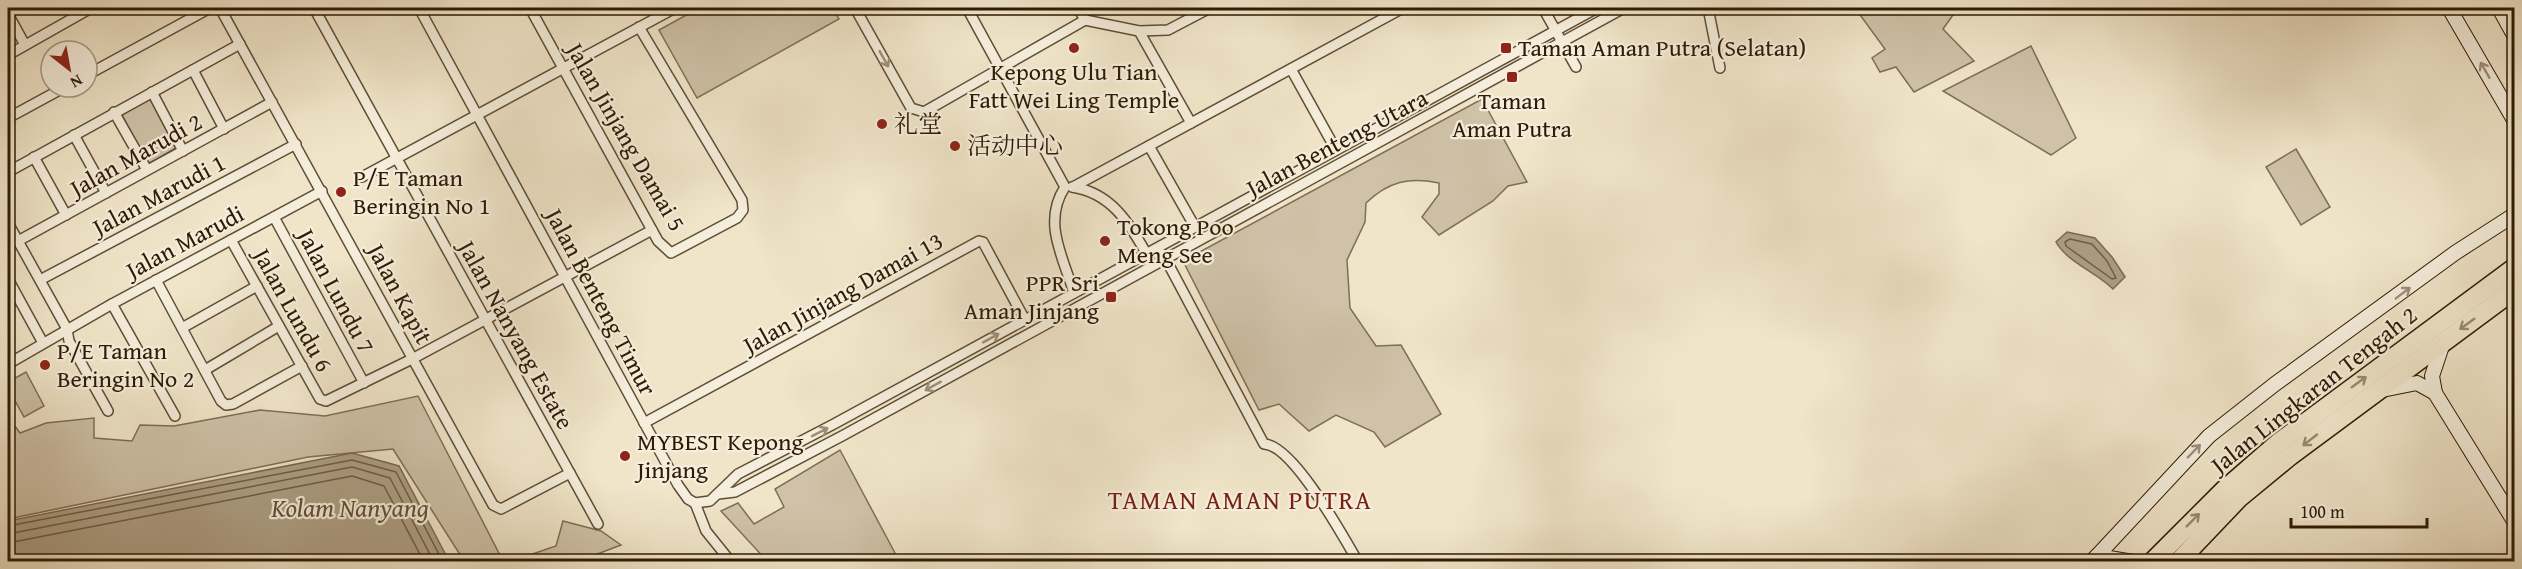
<svg xmlns="http://www.w3.org/2000/svg" width="2522" height="569" font-family="'Gentium Book Plus','Noto Serif SC',serif">
<style>
.green{fill:#cfc2a8;stroke:#7f6e56;stroke-width:1.5}
.water{fill:#aea086;stroke:#7b6a52;stroke-width:1.5}
.lines{fill:none;stroke-linecap:round;stroke-linejoin:round}
.shore{stroke:#6e5d45;stroke-width:1.5}
.street-casing{stroke:#5f4d35;stroke-width:12}
.secondary-casing{stroke:#2f1a04;stroke-width:16}
.highway-casing{stroke:#2f1a04;stroke-width:21}
.street{stroke:#f5eedc;stroke-width:9}
.secondary{stroke:#f5eedc;stroke-width:14}
.highway{stroke:#f0e5c9;stroke-width:18}
.oneway{stroke:#9c8f7b}
.oneway2{stroke:#998a70}
.poi-dot{fill:#8f2418;stroke:#f5eedc;stroke-width:2}
.labels{text-anchor:middle;stroke-width:4.5;stroke-linejoin:round;paint-order:stroke}
.poi-label{font-size:24px;fill:#2f1a04;stroke:#f5eedc;text-anchor:start}
.street-label{font-size:24px;fill:#2f1a04;stroke:#f5eedc}
.neighbourhood-label{font-size:26px;letter-spacing:1.5px;fill:#7a1f14;stroke:#f5eedc}
.water-label{font-size:26px;font-style:italic;fill:#625038;stroke:#f5eedc}
</style>
<rect width="100%" height="100%" fill="#f0e5c9"/>
<filter id="stains"><feTurbulence type="fractalNoise" baseFrequency=".00333" numOctaves="4"/><feColorMatrix values="0 0 0 0 .2 0 0 0 0 .09 0 0 0 0 .02 0 0 0 .5 -.17"/></filter>
<radialGradient id="worn" r=".72"><stop offset=".6" stop-color="#630" stop-opacity="0"/><stop offset="1" stop-color="#630" stop-opacity=".3"/></radialGradient>
<g class="green">
<polygon points="699,8 833,8 839,19 697,98 659,30"/>
<polygon points="1855,8 1958,8 1943,29 1974,61 1914,92 1896,67 1880,72 1872,58 1885,49"/>
<polygon points="2031,46 2076,138 2051,155 1943,91"/>
<polygon points="150,98 176,148 148,164 121,113"/>
<path d="M1482 99 1527 182 1508 186 1493 201 1439 235 1422 217 1439 194V183C1409 177 1389 181 1366 203L1365 222 1347 260 1350 308 1376 346 1401 345 1441 414 1385 447 1374 432 1336 415 1309 431 1279 404 1259 410 1183 261Z"/>
<polygon points="2296,149 2330,207 2301,225 2266,167"/>
<polygon points="26,372 44,406 24,417 8,388 8,382"/>
<polygon points="418,396 503,561 464,561 393,449 308,457 8,519 8,430 15,426 20,433 46,423 94,418 94,438 132,441 140,425 174,426 260,410 325,416"/>
<polygon points="840,450 895,553 887,561 767,561 721,511 738,503 754,524 784,507 775,489"/>
<polygon points="563,521 601,531 621,545 579,561 512,561 556,546"/>
</g>
<g class="water">
<path d="M2067 232 2095 238 2112 257 2125 277 2113 289C2096 272 2067 262 2056 242Z"/>
<polygon points="352,453 399,466 449,561 8,561 8,521"/>
</g>
<g class="lines">
<g class="shore">
<polygon points="2070,239 2092,244 2107,261 2116,278 2112,279 2066,246 2065,242"/>
<polyline points="8,526 352,460 396,472 443,562"/>
<polyline points="8,534 352,467 390,478 434,562"/>
<polyline points="8,543 352,476 384,486 424,562"/>
</g>
<defs>
<g id="street">
<polyline points="220,8 493,505 501,509 570,473"/>
<polyline points="314,8 598,524"/>
<polyline points="419,8 678,485 688,499 695,503"/>
<polyline points="530,8 658,241 671,253 737,218 743,210 742,200 639,27"/>
<polyline points="855,8 911,108 924,112 1085,20"/>
<polyline points="967,8 1065,187"/>
<polyline points="1078,8 1085,20 1139,31 1191,123"/>
<polyline points="1543,8 1576,67"/>
<polyline points="1708,8 1720,68"/>
<polyline points="8,14 25,45"/>
<polyline points="1139,31 1168,30 1210,8"/>
<polyline points="8,55 91,8"/>
<polyline points="1291,69 1336,150"/>
<polyline points="193,70 224,129"/>
<polyline points="87,75 210,8"/>
<polyline points="152,92 183,151"/>
<polyline points="114,112 147,170"/>
<polyline points="8,118 65,87"/>
<polyline points="74,135 106,193"/>
<polyline points="1149,146 1195,227"/>
<polyline points="34,157 66,215"/>
<polyline points="8,172 240,44"/>
<polyline points="362,177 675,8"/>
<path d="M1065 187C1042 222 1063 257 1074 293"/>
<path d="M1072 187C1113 193 1130 225 1149 258"/>
<polyline points="1073,187 1403,8"/>
<polyline points="274,217 364,383"/>
<polyline points="8,223 67,329 69,341 108,411"/>
<polyline points="231,240 320,399 326,401 412,359 652,230"/>
<polyline points="18,241 272,102"/>
<path d="M1163 254 1264 444C1293 445 1343 536 1358 562"/>
<polyline points="8,279 43,343"/>
<polyline points="40,280 296,144"/>
<polyline points="156,280 221,401 226,405 233,404 302,366"/>
<polyline points="112,304 175,416"/>
<polyline points="182,328 257,286"/>
<polyline points="8,364 112,304 322,191"/>
<polyline points="205,370 279,326"/>
<polyline points="644,423 979,241 983,242 1025,320"/>
<polyline points="718,494 735,492 842,436 1624,8"/>
<polyline points="695,503 710,501 738,474 834,424 1597,8"/>
<polyline points="695,503 706,531 731,562"/>
</g>
<g id="secondary">
<polyline points="2449,8 2514,120"/>
<polyline points="2499,8 2514,35"/>
<polyline points="2382,390 2417,383 2435,393 2514,521"/>
<polyline points="2435,393 2432,376 2443,343"/>
<polyline points="2097,556 2209,436 2275,384 2455,253 2514,215"/>
<polyline points="2093,560 2097,556 2133,562"/>
</g>
<g id="highway">
<polyline points="2152,562 2224,490 2278,443 2514,268"/>
<polyline points="2178,562 2239,498 2290,456 2514,290"/>
</g>
</defs>
<use href="#street" class="street-casing"/>
<use href="#secondary" class="secondary-casing"/>
<use href="#highway" class="highway-casing"/>
<use href="#street" class="street"/>
<use href="#secondary" class="secondary"/>
<use href="#highway" class="highway"/>
</g>
<defs><path id="oneway-shaft" d="M-6 0H5M1.5-3L5.5 0L1.5 3" fill="none" stroke-width="1.6" stroke-linecap="round" stroke-linejoin="round" transform="scale(1.5)"/></defs>
<g class="oneway">
<use href="#oneway-shaft" transform="translate(884 59) rotate(61)"/>
<use href="#oneway-shaft" transform="translate(2485 70) rotate(-120)"/>
<use href="#oneway-shaft" transform="translate(2403 293) rotate(-37)"/>
<use href="#oneway-shaft" transform="translate(991 338) rotate(-29)"/>
<use href="#oneway-shaft" transform="translate(933 386) rotate(151)"/>
<use href="#oneway-shaft" transform="translate(820 432) rotate(-27)"/>
<use href="#oneway-shaft" transform="translate(2194 451) rotate(-46)"/>
</g>
<g class="oneway2">
<use href="#oneway-shaft" transform="translate(2467 324) rotate(144)"/>
<use href="#oneway-shaft" transform="translate(2359 382) rotate(-36)"/>
<use href="#oneway-shaft" transform="translate(2310 440) rotate(142)"/>
<use href="#oneway-shaft" transform="translate(2193 520) rotate(-45)"/>
</g>
<g class="poi-dot">
<circle cx="1074" cy="48" r="6"/>
<rect x="1500" y="42" width="12" height="12" rx="3"/>
<rect x="1506" y="71" width="12" height="12" rx="3"/>
<circle cx="882" cy="124" r="6"/>
<circle cx="955" cy="146" r="6"/>
<circle cx="341" cy="192" r="6"/>
<circle cx="1105" cy="241" r="6"/>
<rect x="1105" y="291" width="12" height="12" rx="3"/>
<circle cx="45" cy="365" r="6"/>
<circle cx="625" cy="456" r="6"/>
</g>
<g class="labels">
<g class="poi-label">
<text x="1518" y="56">Taman Aman Putra (Selatan)</text>
<text x="1074" y="80" text-anchor="middle">Kepong Ulu Tian<tspan x="1074" dy="28">Fatt Wei Ling Temple</tspan></text>
<text x="1512" y="109" text-anchor="middle">Taman<tspan x="1512" dy="28">Aman Putra</tspan></text>
<text x="894" y="132">礼堂</text>
<text x="967" y="154">活动中心</text>
<text x="353" y="186">P/E Taman<tspan x="353" dy="28">Beringin No 1</tspan></text>
<text x="1117" y="235">Tokong Poo<tspan x="1117" dy="28">Meng See</tspan></text>
<text x="1099" y="291" text-anchor="end">PPR Sri<tspan x="1099" dy="28">Aman Jinjang</tspan></text>
<text x="57" y="359">P/E Taman<tspan x="57" dy="28">Beringin No 2</tspan></text>
<text x="637" y="450">MYBEST Kepong<tspan x="637" dy="28">Jinjang</tspan></text>
</g>
<g class="street-label">
<text transform="translate(626 137) rotate(60)" y="8">Jalan Jinjang Damai 5</text>
<text transform="translate(1337 143) rotate(-28)" y="8">Jalan Benteng Utara</text>
<text transform="translate(136 155) rotate(-29)" y="8">Jalan Marudi 2</text>
<text transform="translate(159 195) rotate(-28)" y="8">Jalan Marudi 1</text>
<text transform="translate(185 242) rotate(-28)" y="8">Jalan Marudi</text>
<text transform="translate(336 291) rotate(62)" y="8">Jalan Lundu 7</text>
<text transform="translate(843 293) rotate(-29)" y="8">Jalan Jinjang Damai 13</text>
<text transform="translate(400 294) rotate(62)" y="8">Jalan Kapit</text>
<text transform="translate(601 302) rotate(62)" y="8">Jalan Benteng Timur</text>
<text transform="translate(293 310) rotate(61)" y="8">Jalan Lundu 6</text>
<text transform="translate(516 335) rotate(61)" y="8">Jalan Nanyang Estate</text>
<text transform="translate(2314 390) rotate(-38)" y="8">Jalan Lingkaran Tengah 2</text>
</g>
<g class="neighbourhood-label">
<text x="1240" y="509">TAMAN AMAN PUTRA</text>
</g>
<g class="water-label">
<text x="350" y="517">Kolam Nanyang</text>
</g>
</g>
<rect width="2522" height="569" fill="none" stroke="#f0e5c9" stroke-width="30"/>
<rect x="9" y="9" width="2504" height="551" fill="none" stroke="#2f1a04" stroke-width="3"/>
<rect x="15" y="15" width="2492" height="539" fill="none" stroke="#2f1a04" stroke-width="1.5"/>
<g transform="translate(69 69) rotate(149)"><circle r="28" fill="#f5eedc" stroke="#a69986" stroke-width="1.5"/>
<path d="M0-4.5L10 22L0 15L-10 22Z" fill="#8f2418"/>
<text y="-9" font-size="16" font-weight="bold" text-anchor="middle" fill="#2f1a04">N</text>
</g>
<path d="M2291 518v9h136v-9" fill="none" stroke="#2f1a04" stroke-width="3"/>
<text x="2300" y="518" font-size="18" fill="#2f1a04" stroke="#f5eedc" stroke-width="4.5" paint-order="stroke">100 m</text>
<rect width="100%" height="100%" filter="url(#stains)"/>
<rect width="100%" height="100%" fill="url(#worn)"/>
</svg>
